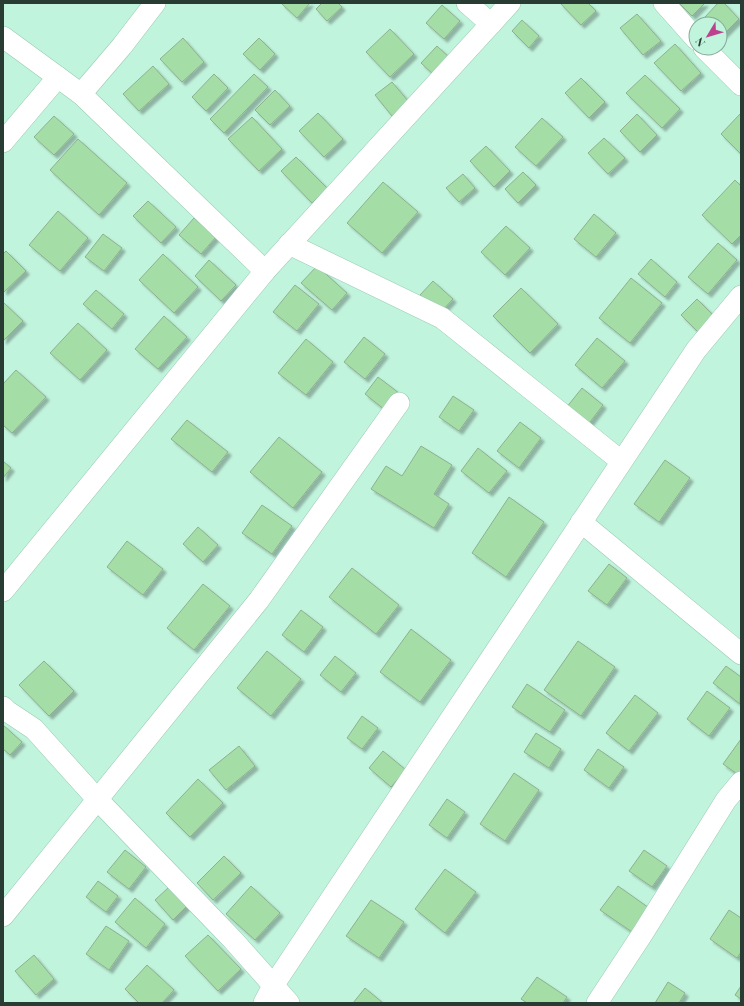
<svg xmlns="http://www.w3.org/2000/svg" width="744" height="1006" font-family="'Playfair Display',serif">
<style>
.building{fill:#a4dea6;stroke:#8eb08f;filter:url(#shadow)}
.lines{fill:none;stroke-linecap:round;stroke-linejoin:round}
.street-casing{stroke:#99cbb5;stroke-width:22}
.street{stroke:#fff;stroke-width:21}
</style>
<defs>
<filter id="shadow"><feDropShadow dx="3.5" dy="3.5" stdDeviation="1" flood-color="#0004"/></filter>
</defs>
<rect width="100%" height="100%" fill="#c1f4dd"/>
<g class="building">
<polygon points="282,3 310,3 297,18 282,4"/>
<polygon points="322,3 338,3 342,7 327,21 316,9"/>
<polygon points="560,3 588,3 596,11 581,25"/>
<polygon points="679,3 705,3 692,16"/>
<polygon points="718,3 724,3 739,19 723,35 720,32 720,24 712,24 705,17"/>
<polygon points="442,5 460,21 444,39 426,23"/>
<polygon points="637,14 661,41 643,55 620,28"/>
<polygon points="522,20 539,36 529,48 512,31"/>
<polygon points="390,29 414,54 390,77 366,52"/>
<polygon points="183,38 204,62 182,82 160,59"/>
<polygon points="259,38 275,54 260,70 243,54"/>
<polygon points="675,44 701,73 681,91 654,63"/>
<polygon points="437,46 450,58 434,75 421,63"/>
<polygon points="153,66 169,84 139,111 123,94"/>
<polygon points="214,74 228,88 206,111 192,97"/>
<polygon points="254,74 268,87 224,133 210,119"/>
<polygon points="645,75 680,109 662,128 626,93"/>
<polygon points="581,78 605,102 589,118 565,93"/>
<polygon points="392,82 409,102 392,116 375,95"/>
<polygon points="275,90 290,106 270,125 255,110"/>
<polygon points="318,113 343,139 324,157 299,131"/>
<polygon points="637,114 657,135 640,152 620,131"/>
<polygon points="740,114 741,115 741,154 721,134"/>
<polygon points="54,116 74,134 54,155 34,137"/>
<polygon points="252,117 282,149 259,171 228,139"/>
<polygon points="542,118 563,137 536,166 515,147"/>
<polygon points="604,138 625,158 608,174 588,153"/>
<polygon points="78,139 127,183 99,215 50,170"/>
<polygon points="486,146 510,171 494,187 470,161"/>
<polygon points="296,157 327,188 312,203 281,171"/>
<polygon points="523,172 536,185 518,203 505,189"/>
<polygon points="463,174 475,188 459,202 446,188"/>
<polygon points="735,180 741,186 741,235 732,244 702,215"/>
<polygon points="383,182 418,212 382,253 347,223"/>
<polygon points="148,201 176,227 161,243 133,216"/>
<polygon points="58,211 88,238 60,271 29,245"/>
<polygon points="594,214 616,233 596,257 574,239"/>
<polygon points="194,218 216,237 201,254 179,235"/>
<polygon points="506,226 530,248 505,275 481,252"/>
<polygon points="103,234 122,248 104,271 85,257"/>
<polygon points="718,243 737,260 708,294 688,277"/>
<polygon points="6,251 26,271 4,292 3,290 3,254"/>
<polygon points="163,254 198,287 174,313 139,280"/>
<polygon points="651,259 677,282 665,297 638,274"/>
<polygon points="209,260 236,285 221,301 195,276"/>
<polygon points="317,266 347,293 332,310 301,283"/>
<polygon points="631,278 662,303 630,343 599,318"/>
<polygon points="433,281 453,299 440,313 420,295"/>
<polygon points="295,285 319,304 297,331 273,312"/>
<polygon points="521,288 558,324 530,353 493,316"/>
<polygon points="96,290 124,314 112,329 83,304"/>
<polygon points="697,299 716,318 700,334 681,315"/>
<polygon points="3,302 23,321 3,341"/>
<polygon points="164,316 187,337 158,369 135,349"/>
<polygon points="78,323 107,350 80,380 50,353"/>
<polygon points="364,337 385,354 365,379 344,362"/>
<polygon points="597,338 625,361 602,388 575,365"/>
<polygon points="306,339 333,362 306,395 278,373"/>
<polygon points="16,370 46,397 12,433 3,425 3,384"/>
<polygon points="378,377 399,393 385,410 365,394"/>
<polygon points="582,388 603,405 587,426 566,408"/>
<polygon points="453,396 474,410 459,431 439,417"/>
<polygon points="187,420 228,452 212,472 171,439"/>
<polygon points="520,422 541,438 519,468 497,451"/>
<polygon points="279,437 322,472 293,508 250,472"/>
<polygon points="421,446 452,465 434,494 449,504 434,528 371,489 386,466 402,476"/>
<polygon points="478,448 507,471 489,493 461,471"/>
<polygon points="665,460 690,478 659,522 634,504"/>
<polygon points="3,461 11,468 3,478"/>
<polygon points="509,497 544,522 506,577 472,553"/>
<polygon points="262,505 292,526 272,554 242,533"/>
<polygon points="198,527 218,545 203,562 183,544"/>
<polygon points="127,541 163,569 143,595 107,567"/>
<polygon points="609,564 627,578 607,605 588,591"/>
<polygon points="352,568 399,605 376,634 329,597"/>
<polygon points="203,584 230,606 194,650 167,628"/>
<polygon points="301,610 323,627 304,652 282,635"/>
<polygon points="411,629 451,660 420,702 380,672"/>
<polygon points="578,641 615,667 581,716 544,690"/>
<polygon points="267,651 301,679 271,716 237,688"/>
<polygon points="335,656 356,673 341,692 320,675"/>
<polygon points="44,661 74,691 49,716 19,685"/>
<polygon points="726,666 741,677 740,704 713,683"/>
<polygon points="527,684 565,710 550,732 512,707"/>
<polygon points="707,691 730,708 709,736 687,719"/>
<polygon points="635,695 658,713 629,751 606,733"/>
<polygon points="362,716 378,728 362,749 347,738"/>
<polygon points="3,725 22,742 10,755 3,749"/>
<polygon points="536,733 561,749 549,768 524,752"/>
<polygon points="741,739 741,774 740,776 723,764"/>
<polygon points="239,746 255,766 226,790 209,770"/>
<polygon points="598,749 624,767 609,788 584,770"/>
<polygon points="383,751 406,770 391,787 369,768"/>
<polygon points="514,773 539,790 505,841 480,824"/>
<polygon points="198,779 223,803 190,837 166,813"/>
<polygon points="447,799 465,812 447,838 429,825"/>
<polygon points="125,850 146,867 129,889 107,872"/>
<polygon points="644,850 667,866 652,887 629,871"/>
<polygon points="224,856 241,873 213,900 197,883"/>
<polygon points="445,869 476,892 445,933 415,909"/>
<polygon points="98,881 118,896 106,912 86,897"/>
<polygon points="251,886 280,913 255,940 226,914"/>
<polygon points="618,886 652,910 635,934 600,910"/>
<polygon points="169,887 187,906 173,920 155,900"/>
<polygon points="135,898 165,924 146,948 115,922"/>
<polygon points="371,900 404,922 379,958 346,936"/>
<polygon points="729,910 741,918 741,952 737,958 710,939"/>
<polygon points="106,926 129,941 109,970 86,954"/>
<polygon points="208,935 241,969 218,991 185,956"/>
<polygon points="34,955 54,979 36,995 15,971"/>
<polygon points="147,965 174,990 162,1003 139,1003 125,989"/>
<polygon points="537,977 567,997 563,1003 527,1003 521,999"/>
<polygon points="668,982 685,993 679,1003 655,1003"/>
<polygon points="741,986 741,999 735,995"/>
<polygon points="365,988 383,1003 353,1003"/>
</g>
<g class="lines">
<defs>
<g id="street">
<polyline points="467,3 491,24"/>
<polyline points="664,3 696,39"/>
<polyline points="3,37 81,94 265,271"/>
<polyline points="704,48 741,85"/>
<polyline points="81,94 122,46 155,3"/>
<polyline points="3,142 58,77"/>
<polyline points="289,244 442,318 621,461"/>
<polyline points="581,522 741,654"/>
<polyline points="3,591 265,271 510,3"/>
<polyline points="3,707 7,711 34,729 97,799 233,940 289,1003"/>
<polyline points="3,916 259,600 399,403"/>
<polyline points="264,1003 273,986 696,350 741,296"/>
<polyline points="597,1003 643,933 726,800 741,782"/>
</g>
</defs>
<use href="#street" class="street-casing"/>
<use href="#street" class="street"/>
</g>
<rect width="744" height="1006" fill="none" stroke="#283c33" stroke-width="8"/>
<g transform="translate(708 36) rotate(232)"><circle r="19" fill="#c1f4dd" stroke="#84aa99"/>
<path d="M0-3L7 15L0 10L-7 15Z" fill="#be418f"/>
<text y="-6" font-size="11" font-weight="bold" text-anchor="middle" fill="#283c33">N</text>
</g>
</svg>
